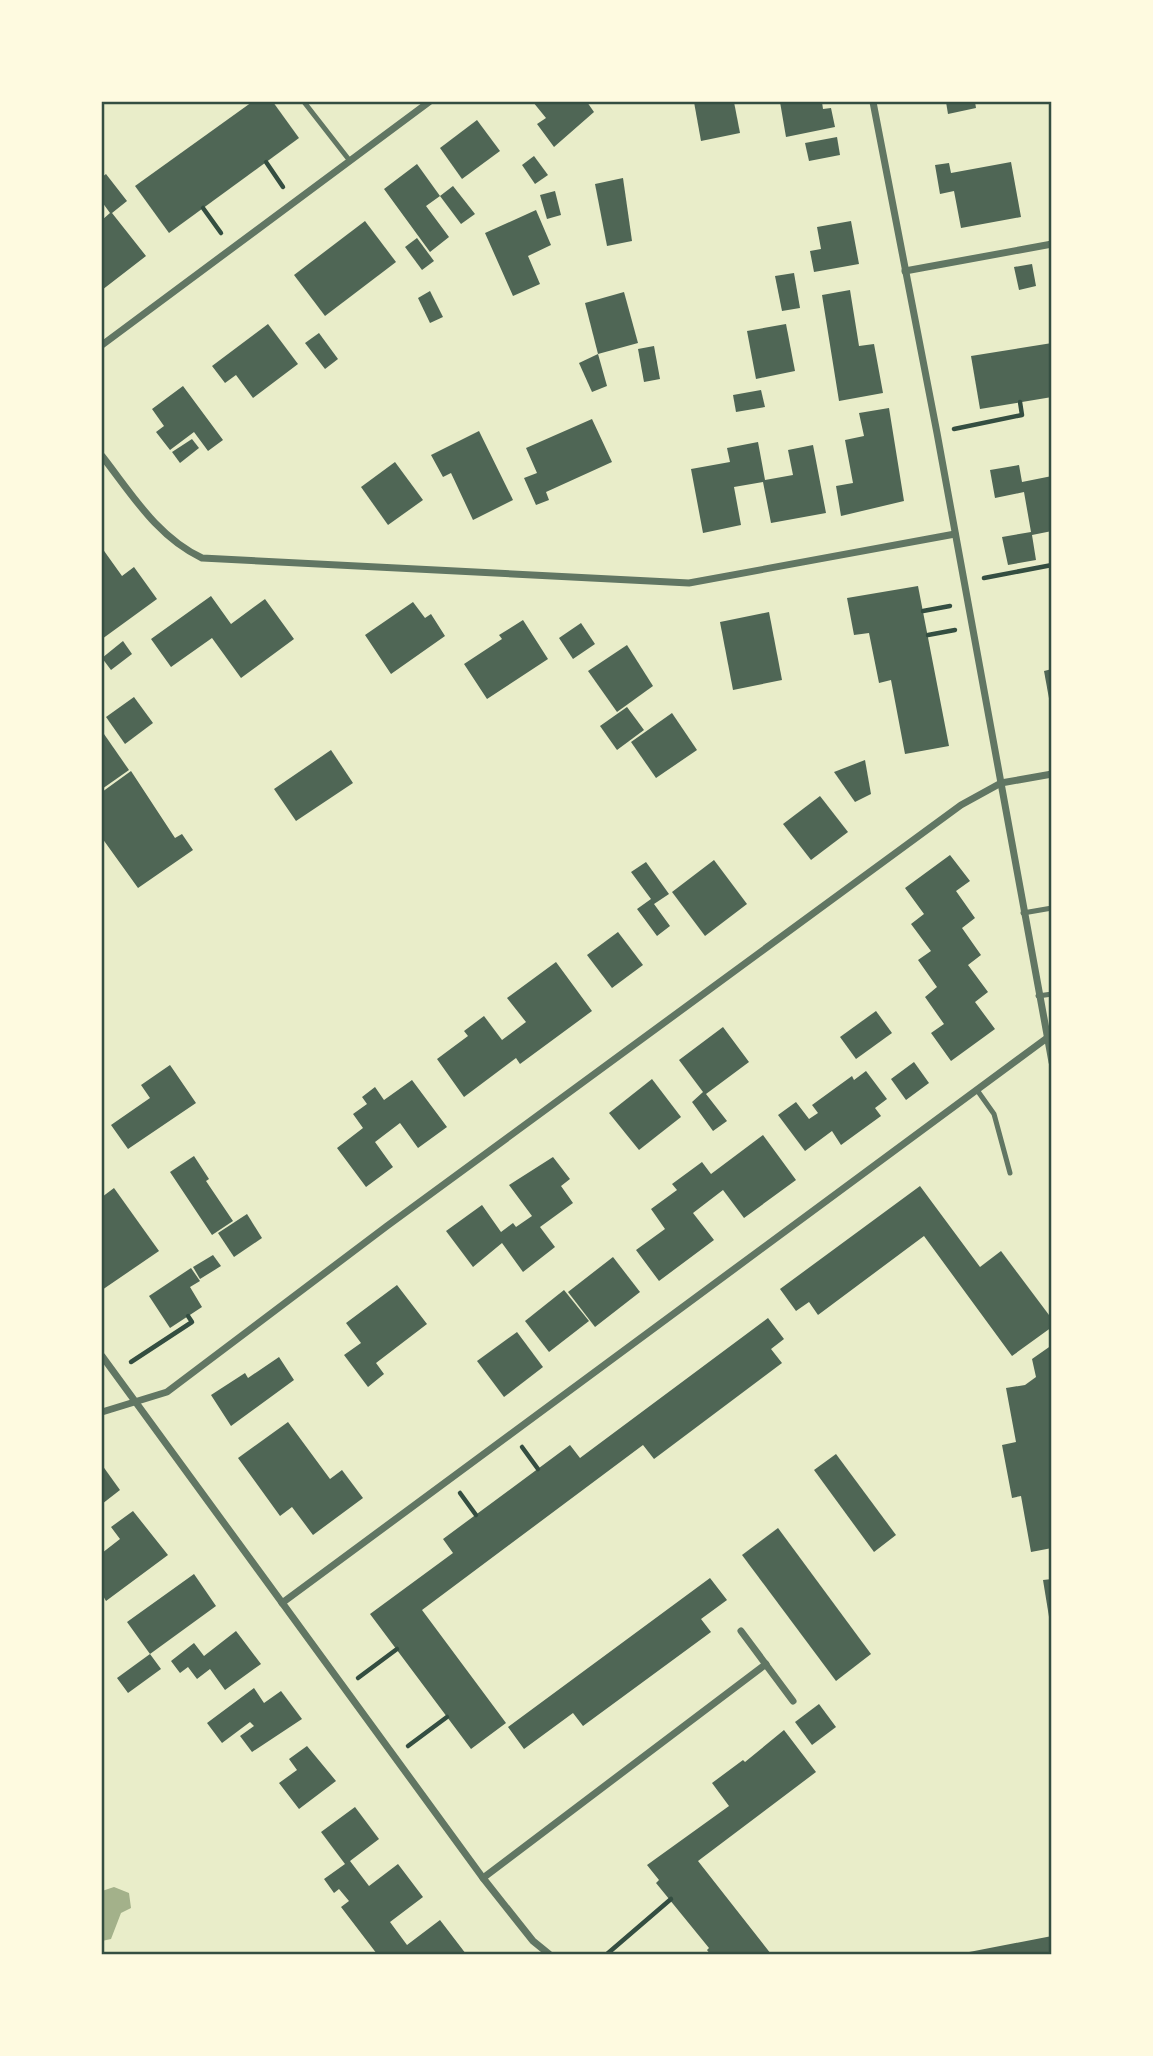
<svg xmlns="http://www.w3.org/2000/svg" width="1153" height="2056" font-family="Rubik,sans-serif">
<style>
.water{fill:#a3b18a}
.building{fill:#4f6655}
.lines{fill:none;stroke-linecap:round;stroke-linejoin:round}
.path{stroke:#344e41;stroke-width:4.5}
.service{stroke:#617663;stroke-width:5}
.minor{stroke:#617663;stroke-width:7}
.neatline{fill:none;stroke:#344e41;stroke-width:2.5}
</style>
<rect width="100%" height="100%" fill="#e9edc9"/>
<polygon class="water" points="114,1887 129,1893 131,1908 121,1913 111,1939 102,1941 102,1891"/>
<g class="building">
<polygon points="252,102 273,102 299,138 169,233 135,186"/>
<polygon points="533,102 587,102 594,112 554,147 537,124 546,118"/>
<polygon points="694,102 734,102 740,133 701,141"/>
<polygon points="780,102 822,102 823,109 831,108 835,127 786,137"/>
<polygon points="946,102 975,102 976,108 948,114"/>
<polygon points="477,120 500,151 462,179 440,148"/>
<polygon points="837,137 840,155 809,161 805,143"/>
<polygon points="534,156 548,175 535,184 522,165"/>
<polygon points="1011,162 1021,217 961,228 954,191 940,194 935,165 949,163 951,173"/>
<polygon points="417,164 440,196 426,206 449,237 430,252 384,189"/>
<polygon points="106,174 127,201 112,213 146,256 102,290 102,220 110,213 102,202 102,177"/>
<polygon points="623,178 632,241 607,246 595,184"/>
<polygon points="453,186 475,214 461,224 440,196"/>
<polygon points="555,191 561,215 547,219 540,195"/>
<polygon points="536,210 551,245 528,256 540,284 513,296 485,233"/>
<polygon points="365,221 396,262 325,316 294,275"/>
<polygon points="851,221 859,264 814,272 810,251 821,249 817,227"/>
<polygon points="417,238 434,261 422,270 405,247"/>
<polygon points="1032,264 1036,286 1019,290 1014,267"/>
<polygon points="794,273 800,308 782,311 775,276"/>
<polygon points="850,290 859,346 874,344 883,393 839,401 822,295"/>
<polygon points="430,291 443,317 430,323 418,298"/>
<polygon points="624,292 638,343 598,354 585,303"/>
<polygon points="268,324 298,364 253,398 236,375 225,383 212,366"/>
<polygon points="786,324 795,371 756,379 747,331"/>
<polygon points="319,333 338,359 325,369 305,343"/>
<polygon points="1052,343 1052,397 980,409 971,356"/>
<polygon points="654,346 660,379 644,382 638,349"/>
<polygon points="598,354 607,386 592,392 579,363"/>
<polygon points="183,386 223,440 208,451 194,432 170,450 156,432 164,426 152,409"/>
<polygon points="761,390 765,407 736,412 733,395"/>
<polygon points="889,408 904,501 841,516 836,486 853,483 845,440 864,436 859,413"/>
<polygon points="592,419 612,462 546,492 549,500 536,505 524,478 537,473 526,448"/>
<polygon points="479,431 513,500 473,520 451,473 443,477 431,455"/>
<polygon points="192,439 199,448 180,463 172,452"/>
<polygon points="758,442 765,480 793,475 788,450 813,445 826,513 771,523 763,482 734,487 741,525 703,533 691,469 730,462 727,448"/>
<polygon points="395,462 423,500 388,525 361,487"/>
<polygon points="1019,465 1022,482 1052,476 1052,531 1032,535 1036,560 1008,565 1002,537 1031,532 1024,492 995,498 990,470"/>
<polygon points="102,548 122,576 134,567 157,599 102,639"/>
<polygon points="918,586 949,746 905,754 891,680 879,683 869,633 854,635 847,598"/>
<polygon points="211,596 231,624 265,599 294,639 241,678 212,638 171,667 151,639"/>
<polygon points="413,602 425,618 431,614 445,636 391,674 365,635"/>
<polygon points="769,612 782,680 733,690 720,622"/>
<polygon points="523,620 548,659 487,699 464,664 502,639 499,635"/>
<polygon points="581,623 595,644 573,659 559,638"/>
<polygon points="123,641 132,654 111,670 102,658"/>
<polygon points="627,645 653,686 617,712 588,671"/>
<polygon points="1052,669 1052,704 1050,704 1044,671"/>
<polygon points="134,697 153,723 125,744 106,717"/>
<polygon points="627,707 644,730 617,750 600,726"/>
<polygon points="672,713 697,750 656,778 631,742"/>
<polygon points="104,734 129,770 102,789 102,736"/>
<polygon points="331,750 353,783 296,821 274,789"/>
<polygon points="865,760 871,794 855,802 834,772"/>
<polygon points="131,771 175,838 182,834 193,850 138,888 102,838 102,792"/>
<polygon points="820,796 848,832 811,860 783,824"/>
<polygon points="950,855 970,881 956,891 975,918 962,928 981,955 968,965 988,992 975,1002 995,1029 951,1061 931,1033 944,1024 925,997 937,987 918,960 931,951 911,924 924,914 905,888"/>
<polygon points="714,860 747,904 705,936 672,892"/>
<polygon points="646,862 669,894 654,904 670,926 657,936 637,909 651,899 631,872"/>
<polygon points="618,932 643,965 612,988 587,955"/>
<polygon points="556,962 592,1011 520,1064 516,1058 464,1097 437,1059 468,1036 464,1031 484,1016 502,1040 526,1022 507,998"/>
<polygon points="876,1011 892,1033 856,1059 840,1037"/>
<polygon points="723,1027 749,1062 706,1094 727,1121 713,1131 692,1102 703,1092 679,1060"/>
<polygon points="914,1062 929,1083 906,1100 891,1079"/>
<polygon points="170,1065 196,1103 128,1149 111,1125 150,1098 141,1085"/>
<polygon points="866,1071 887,1099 875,1108 881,1116 841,1145 832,1131 805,1151 778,1115 796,1102 809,1119 818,1113 812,1105 852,1076 854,1080"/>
<polygon points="652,1079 681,1117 639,1150 609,1113"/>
<polygon points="412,1080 447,1127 418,1148 400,1123 375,1142 393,1167 366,1187 337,1148 363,1128 353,1114 367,1104 362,1097 375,1087 384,1100"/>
<polygon points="763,1135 796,1180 744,1218 723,1190 693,1213 714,1240 659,1281 636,1250 665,1229 651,1209 677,1190 672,1184 702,1162 711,1174"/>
<polygon points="194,1156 209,1179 206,1181 233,1221 212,1235 170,1172"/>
<polygon points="553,1157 570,1179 561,1186 573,1203 540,1227 555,1247 523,1272 502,1243 473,1267 446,1231 482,1205 501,1232 513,1223 516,1227 532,1216 509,1185"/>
<polygon points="920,1186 980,1267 1001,1251 1052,1319 1052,1327 1012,1356 924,1236 818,1315 809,1302 796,1311 780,1289"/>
<polygon points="114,1188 159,1251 102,1290 102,1197"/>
<polygon points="247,1214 262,1238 234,1257 218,1233"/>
<polygon points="213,1255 221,1266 200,1279 193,1267"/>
<polygon points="613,1257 640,1292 595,1327 568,1292"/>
<polygon points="191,1268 200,1281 190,1287 202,1307 170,1328 149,1296"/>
<polygon points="397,1285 427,1324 376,1363 384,1374 368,1387 344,1355 361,1343 346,1323"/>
<polygon points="564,1290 589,1321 549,1352 525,1321"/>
<polygon points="768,1318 784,1339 771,1349 782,1363 654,1459 643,1445 422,1610 506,1723 471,1749 370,1614 453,1553 443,1539 570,1445 580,1458"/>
<polygon points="517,1332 543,1367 504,1397 477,1361"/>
<polygon points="1052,1345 1052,1548 1031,1552 1021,1496 1012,1498 1002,1445 1016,1442 1006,1388 1025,1385 1036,1377 1032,1359"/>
<polygon points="279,1357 294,1380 231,1426 211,1395 245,1373 248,1378"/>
<polygon points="288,1422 330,1479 342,1470 363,1498 313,1535 292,1507 280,1516 238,1458"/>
<polygon points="836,1454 896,1535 874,1552 814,1470"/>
<polygon points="102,1465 120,1490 102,1504"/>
<polygon points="133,1511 168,1555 106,1601 102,1594 102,1553 120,1539 111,1527"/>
<polygon points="778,1528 871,1654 836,1681 742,1555"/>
<polygon points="194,1574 216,1606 150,1654 161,1669 128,1693 117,1678 150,1654 127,1622"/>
<polygon points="710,1578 727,1600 701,1619 711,1632 583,1726 573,1713 524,1749 508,1727"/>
<polygon points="1052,1579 1052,1623 1050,1623 1043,1580"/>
<polygon points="236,1631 261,1664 225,1690 210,1669 197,1679 188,1667 180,1673 171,1661 194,1643 204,1656"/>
<polygon points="254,1688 264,1703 281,1691 302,1719 252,1752 240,1736 254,1726 250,1722 222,1743 207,1723"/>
<polygon points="819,1704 836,1727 812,1745 795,1722"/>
<polygon points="784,1730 816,1772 698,1861 771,1954 710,1954 707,1950 709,1948 656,1883 659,1880 647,1865 729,1806 712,1783 743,1760 745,1762"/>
<polygon points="307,1746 336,1781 299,1809 279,1783 297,1770 289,1759"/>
<polygon points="355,1807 379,1839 350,1861 369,1886 398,1864 423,1897 390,1922 407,1945 440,1920 466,1954 377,1954 341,1907 349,1901 339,1889 334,1893 324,1879 345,1864 321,1832"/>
<polygon points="1052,1936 1052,1954 964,1954 964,1953"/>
</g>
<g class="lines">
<g class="path">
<polyline points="266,162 283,187"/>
<polyline points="203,208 221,233"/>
<polyline points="954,429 1022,415 1020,402"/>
<polyline points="984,578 1052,565"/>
<polyline points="923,611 950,606"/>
<polyline points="928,635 955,630"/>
<polyline points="131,1362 192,1322 188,1316"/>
<polyline points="522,1447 538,1469"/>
<polyline points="460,1493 476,1515"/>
<polyline points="358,1678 397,1649"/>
<polyline points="408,1746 447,1717"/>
<polyline points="607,1954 671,1899"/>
</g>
<g class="service">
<polyline points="304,102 350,161"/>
<polyline points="1023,913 1052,908"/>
<polyline points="1038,996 1052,994"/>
<polyline points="977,1090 994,1114 1010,1173"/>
</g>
<g class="minor">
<polyline points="873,102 937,433 1052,1062"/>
<polyline points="905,271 1052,244"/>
<polyline points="102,345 429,102"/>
<path d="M102 456C131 493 157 537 202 558L689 583 955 534"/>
<polyline points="102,1356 483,1878 533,1941 549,1954"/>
<polyline points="102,1412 167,1392 387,1226 961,805 1001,783 1052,774"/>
<polyline points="282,1603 1047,1038"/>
<polyline points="741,1631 793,1701"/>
<polyline points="483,1878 766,1664"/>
</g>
</g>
<rect width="1153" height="2056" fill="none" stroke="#fefae0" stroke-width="206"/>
<rect x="103" y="103" width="947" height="1850" class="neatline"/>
</svg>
